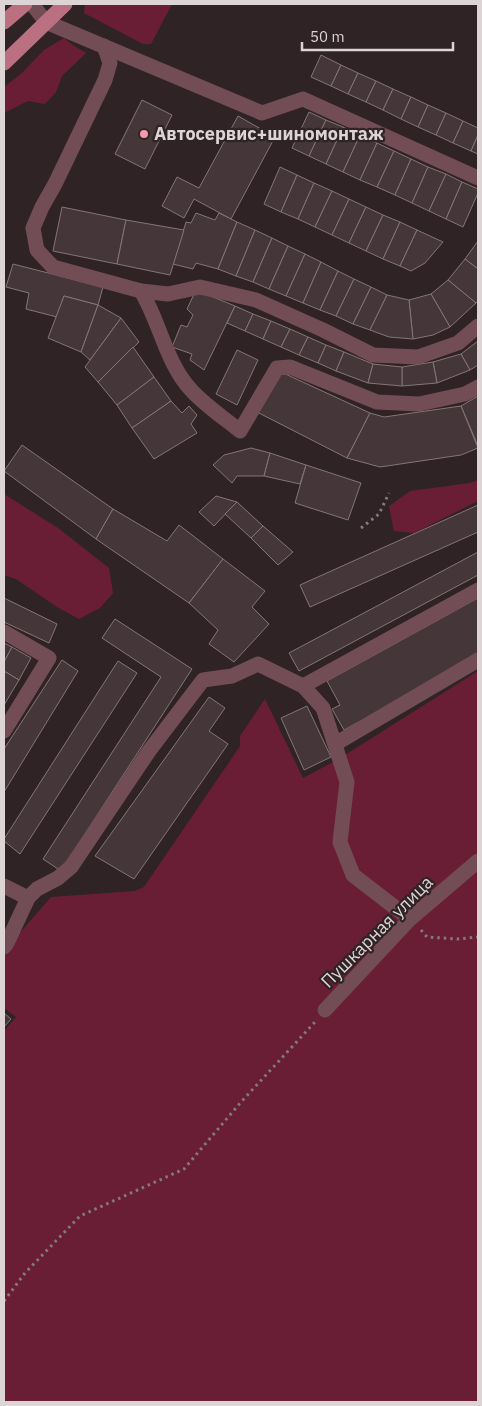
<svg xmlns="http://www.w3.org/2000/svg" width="482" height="1406" font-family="'IBM Plex Sans',sans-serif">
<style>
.green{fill:#6a1e36}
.building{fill:#443639;stroke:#857578}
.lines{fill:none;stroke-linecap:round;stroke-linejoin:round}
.path{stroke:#84797b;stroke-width:3;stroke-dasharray:2.5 4;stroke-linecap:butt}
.minor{stroke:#724d55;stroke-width:15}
.major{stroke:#bb7082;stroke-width:15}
.poi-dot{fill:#f29aae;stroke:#2f2325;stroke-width:2}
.labels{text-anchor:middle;stroke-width:4.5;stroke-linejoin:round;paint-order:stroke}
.poi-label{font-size:18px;font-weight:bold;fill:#ddd4d5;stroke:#2f2325;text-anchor:start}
.street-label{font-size:18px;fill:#ddd4d5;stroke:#2f2325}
</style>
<rect width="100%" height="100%" fill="#2f2325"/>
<g class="green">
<polygon points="85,4 172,4 151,44 143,44 84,13"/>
<polygon points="64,38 74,46 86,53 62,76 56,92 45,104 28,101 4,113 4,87 22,73 44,50"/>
<polygon points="478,480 478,501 414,533 394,531 389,506 410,491 470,483"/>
<polygon points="4,494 58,528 109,568 113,593 100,608 79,619 57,607 16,579 4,575"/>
<polygon points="478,671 478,1402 4,1402 4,1031 16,1017 4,1008 4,951 51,897 135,891 144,887 240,746 240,736 265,699 303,778 337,760"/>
</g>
<g class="building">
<polygon points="321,55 341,65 331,86 311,77"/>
<polygon points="341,65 358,73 348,94 331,86"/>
<polygon points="358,73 376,81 366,102 348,94"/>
<polygon points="376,81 393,89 383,110 366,102"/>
<polygon points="393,89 411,97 401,119 383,110"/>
<polygon points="411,97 428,105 418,127 401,119"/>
<polygon points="142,100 172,115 145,169 115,154"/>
<polygon points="428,105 446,113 436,135 418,127"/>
<polygon points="309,112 326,120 309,156 292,148"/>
<polygon points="446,113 463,121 453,143 436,135"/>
<polygon points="238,116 275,137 231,219 194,199 184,218 162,206 177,177 199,188"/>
<polygon points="326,120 343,127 326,164 309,156"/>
<polygon points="463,121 478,128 478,135 471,151 453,143"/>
<polygon points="343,127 360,135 343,172 326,164"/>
<polygon points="360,135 377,143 360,180 343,172"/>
<polygon points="478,135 478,154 471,151"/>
<polygon points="377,143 394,151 377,187 360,180"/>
<polygon points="394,151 411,159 395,195 377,187"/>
<polygon points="411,159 428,167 412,203 395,195"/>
<polygon points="280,167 297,175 281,212 264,204"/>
<polygon points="428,167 446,174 429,211 412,203"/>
<polygon points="446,174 462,182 446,219 429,211"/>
<polygon points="297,175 314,183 298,219 281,212"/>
<polygon points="462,182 478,189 478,193 463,227 446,219"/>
<polygon points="314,183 332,191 315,227 298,219"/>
<polygon points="332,191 349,199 332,235 315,227"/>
<polygon points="349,199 366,207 349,243 332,235"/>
<polygon points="62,207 126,220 117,264 53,251"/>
<polygon points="366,207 383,215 366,251 349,243"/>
<polygon points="196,213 215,220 219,213 237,222 218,269 196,263 193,269 173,264 186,222 191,223"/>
<polygon points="383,215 400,222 383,259 366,251"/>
<polygon points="126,220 184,230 170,275 117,264"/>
<polygon points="237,222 255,230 236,276 218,269"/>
<polygon points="400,222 417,230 400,266 383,259"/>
<polygon points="255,230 272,238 253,282 236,276"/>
<polygon points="417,230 443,242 425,263 411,271 400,266"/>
<polygon points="272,238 288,246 269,289 253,282"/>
<polygon points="478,241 478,269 465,259"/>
<polygon points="288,246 305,254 286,296 269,289"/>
<polygon points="305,254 321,262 303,303 286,296"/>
<polygon points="465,259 478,269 478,301 476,303 448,280"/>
<polygon points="321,262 338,271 320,310 303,303"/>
<polygon points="13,264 103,287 98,305 64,296 57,317 26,309 29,293 6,287"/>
<polygon points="338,271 354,279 336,316 320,310"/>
<polygon points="354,279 371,287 353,324 336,316"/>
<polygon points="448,280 476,303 450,327 431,294"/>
<polygon points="371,287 387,295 370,330 353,324"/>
<polygon points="196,290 235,306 204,370 190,360 192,354 172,347 181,325 187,327 193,315 187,309"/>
<polygon points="431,294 450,327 433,335 413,339 409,300"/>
<polygon points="387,295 409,300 413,339 389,337 370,330"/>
<polygon points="64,296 98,305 81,352 48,338"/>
<polygon points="98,305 121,318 90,360 81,352"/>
<polygon points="235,306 253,314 245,331 227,323"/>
<polygon points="253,314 271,321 263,339 245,331"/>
<polygon points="121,318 139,342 98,382 85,367"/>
<polygon points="271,321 290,329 281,347 263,339"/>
<polygon points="290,329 308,337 299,355 281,347"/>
<polygon points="308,337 326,345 318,363 299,355"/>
<polygon points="478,341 478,365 470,370 461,354"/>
<polygon points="326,345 344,352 336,371 318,363"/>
<polygon points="133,347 154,377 117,405 98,382"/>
<polygon points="237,350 258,360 237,405 216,394"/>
<polygon points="344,352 373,364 368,383 336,371"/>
<polygon points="461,354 470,370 437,383 433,362"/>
<polygon points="433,362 437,383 402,386 402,367"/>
<polygon points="373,364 402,367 402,386 368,383"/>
<polygon points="281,372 370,413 347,458 257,412"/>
<polygon points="154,377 171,401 132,428 117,405"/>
<polygon points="478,396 478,446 461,406"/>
<polygon points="171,401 182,413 189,406 197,415 191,424 197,433 154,459 132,428"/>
<polygon points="461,406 478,448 461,455 380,467 347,458 370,413 384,417"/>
<polygon points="22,445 113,509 96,539 4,471"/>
<polygon points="251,448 270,453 264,476 237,476 232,483 213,465 224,455"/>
<polygon points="270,453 306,465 300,484 264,476"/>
<polygon points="306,465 361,483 348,520 295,503"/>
<polygon points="216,496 237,502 214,526 199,512"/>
<polygon points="237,502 263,526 251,538 225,514"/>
<polygon points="478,505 478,532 310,607 300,585"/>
<polygon points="113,509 167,541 179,525 223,559 189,603 96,539"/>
<polygon points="263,526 293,552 278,565 251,538"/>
<polygon points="478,552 478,575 299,671 289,653"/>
<polygon points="223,559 265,591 252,607 269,624 234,662 209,644 218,630 189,603"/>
<polygon points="4,598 57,624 49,643 4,622"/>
<polygon points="478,598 478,657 344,730 332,709 340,705 327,681"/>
<polygon points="115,619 192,669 61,871 43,859 161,677 102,638"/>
<polygon points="4,643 12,647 4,662"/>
<polygon points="12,647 31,658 19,680 4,671 4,662"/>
<polygon points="62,660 78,671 4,792 4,749"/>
<polygon points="118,661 137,673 20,854 4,841 4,839"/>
<polygon points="4,671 19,680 4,705"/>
<polygon points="209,697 225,708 209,731 228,744 134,879 95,856"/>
<polygon points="307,706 331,757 304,770 281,718"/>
<polygon points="4,1013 11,1019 4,1027"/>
</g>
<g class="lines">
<g class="path">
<polyline points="361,528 379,514 389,493"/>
<polyline points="421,930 427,937 457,939 478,937"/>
<polyline points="4,1301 25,1273 80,1216 184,1169 241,1102 315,1022"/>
</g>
<g class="minor">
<polyline points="32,4 46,22 262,113 303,99 478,178"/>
<polyline points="104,46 110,63 105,80 55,184 42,207 33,228 37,250 53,267 141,291 168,294 200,287 256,300 323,330 373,355 418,357 458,343 478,326"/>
<path d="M141 291C160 322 166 364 192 391 206 406 224 418 240 431L277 368 290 367 377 402 419 404 465 394 478 387"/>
<polyline points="4,632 49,658 4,731"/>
<polyline points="303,686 478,590"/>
<polyline points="335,744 478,660"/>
<polyline points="4,886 28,898"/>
<polyline points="4,947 7,943 28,898 37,889 58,878 71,867 149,751 203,680 232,676 258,664 303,686 323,708 347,782 340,842 353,875 410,919"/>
<polyline points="325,1010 410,919 478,861"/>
</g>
<g class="major">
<polyline points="4,22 25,4"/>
<polyline points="4,63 65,4"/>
</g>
</g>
<circle class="poi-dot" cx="144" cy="134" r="5"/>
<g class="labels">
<g class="poi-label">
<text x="154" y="140">Автосервис+шиномонтаж</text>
</g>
<g class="street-label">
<text transform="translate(377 932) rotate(-45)" y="6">Пушкарная улица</text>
</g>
</g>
<rect width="482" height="1406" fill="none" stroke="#ddd4d5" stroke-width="10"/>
<path d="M302 42v8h151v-8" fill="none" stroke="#ddd4d5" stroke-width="2.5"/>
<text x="310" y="42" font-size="15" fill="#ddd4d5" stroke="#2f2325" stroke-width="4" paint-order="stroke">50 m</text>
</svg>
